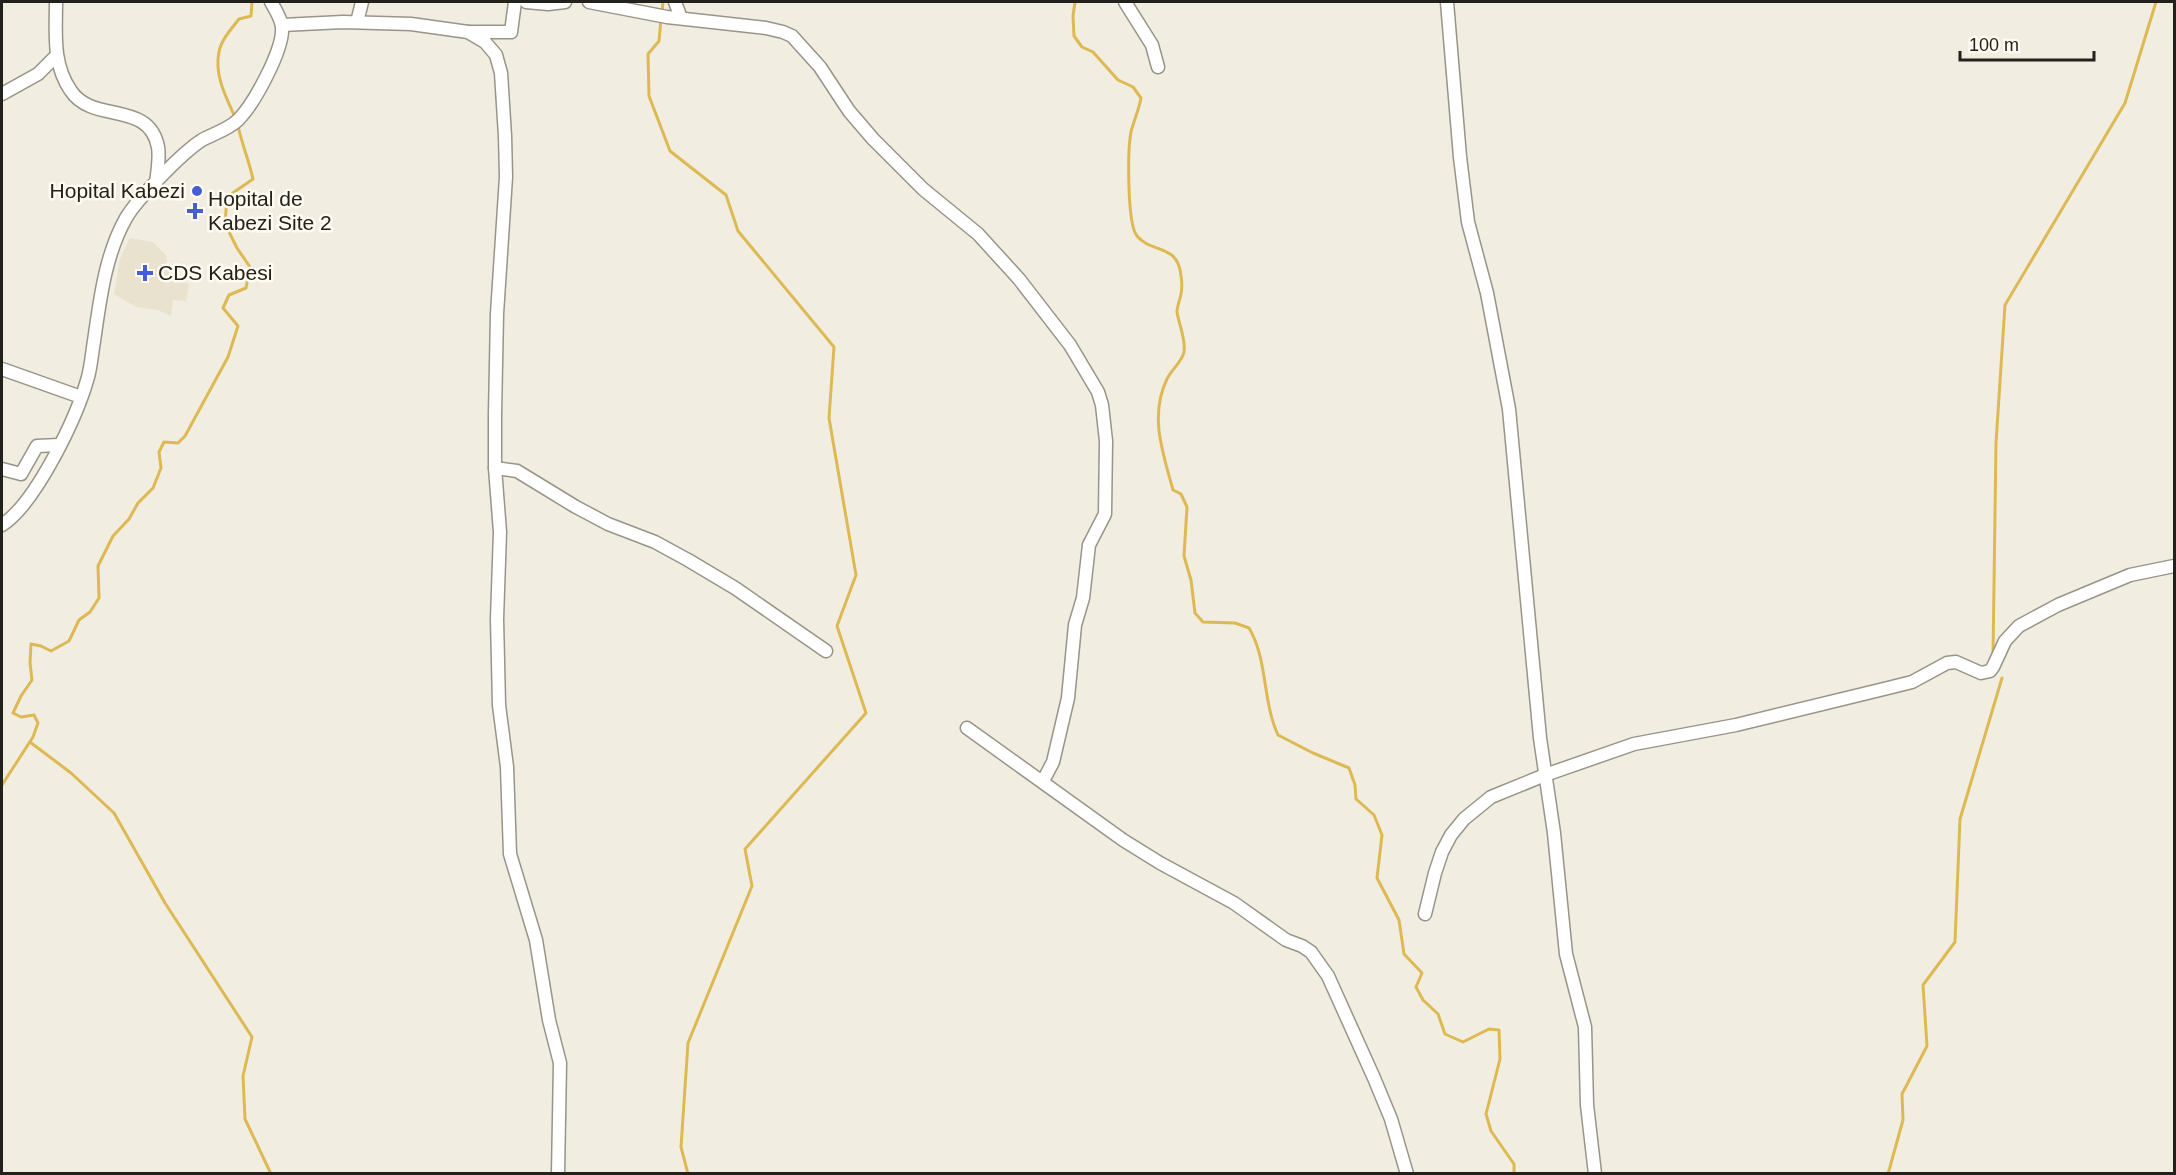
<svg xmlns="http://www.w3.org/2000/svg" width="2176" height="1175" font-family="Arial,sans-serif">
<style>
.built{fill:#e9e2ce}
.lines{fill:none;stroke-linecap:round;stroke-linejoin:round}
.stream{stroke:#ddb953;stroke-width:3}
.minor-casing{stroke:#999488;stroke-width:15}
.minor{stroke:#fff;stroke-width:12}
.poi-dot{fill:#455ed2;stroke:#fffbf1;stroke-width:2}
.labels{text-anchor:middle;stroke-width:5;stroke-linejoin:round;paint-order:stroke}
.poi-label{font-size:21px;fill:#23211c;stroke:#fffbf1;text-anchor:start}
</style>
<rect width="100%" height="100%" fill="#f2ede1"/>
<polygon class="built" points="130,238 153,242 167,256 166,265 174,265 172,280 189,284 186,301 173,300 171,316 158,310 136,307 114,294 120,259"/>
<g class="lines">
<g class="stream">
<path d="M1075 2 1073 16 1074 36 1082 47 1093 52 1118 80 1133 87 1141 98C1139 109 1135 118 1132 128 1127 145 1127 224 1137 236 1152 254 1178 243 1181 276 1182 282 1182 289 1181 294 1180 300 1177 306 1177 312 1179 325 1186 339 1184 352 1182 362 1171 370 1167 379 1149 416 1163 453 1173 490L1181 494 1187 507 1184 556 1191 580 1195 613 1203 622 1235 623 1249 628C1268 660 1262 700 1278 735L1313 753 1349 768 1355 785 1356 799 1374 815 1382 835 1377 878 1399 920 1404 954 1422 973 1416 987 1423 1000 1438 1014 1445 1034 1463 1042 1489 1029 1499 1030 1500 1059 1486 1114 1491 1131 1514 1164V1174"/>
<polyline points="662,12 663,2"/>
<polyline points="661,18 659,41 648,54 649,96 670,151 726,195 738,231 834,347 829,418 856,575 837,626 866,713 745,849 752,886 688,1043 681,1147 688,1174"/>
<path d="M235 117C226 97 214 75 219 52 221 40 232 28 239 19L251 16 252 2"/>
<polyline points="1993,655 1996,443 2005,305 2125,103 2156,2"/>
<polyline points="30,742 71,773 114,813 165,903 252,1037 243,1076 245,1119 271,1174"/>
<path d="M2 785 33 737 38 723 34 715 21 717 13 713 21 696 32 680 30 663 31 644 41 646 51 651 69 641 79 620 90 612 99 598 98 566 113 536 129 519 138 503 153 488 161 468 159 452 164 442 178 443 185 436 228 357 238 326 223 308 229 295 246 288 250 267 237 248 225 224 227 197 253 179C249 161 242 144 238 126"/>
<polyline points="1888,1174 1903,1120 1902,1094 1927,1046 1923,985 1955,942 1960,819 2002,678"/>
</g>
<defs>
<g id="minor">
<path d="M56 2C56 33 52 64 71 91 93 124 149 100 158 147 160 158 157 173 156 184"/>
<polyline points="526,2 548,4 565,2"/>
<polyline points="589,2 667,17 766,28 783,32 792,36 820,67 849,111 873,139 923,189 978,234 1019,279 1070,345 1098,392 1102,405 1106,441 1105,514 1089,545 1083,598 1075,625 1068,698 1053,762 1043,781"/>
<polyline points="675,2 681,18"/>
<polyline points="1125,2 1152,45 1158,67"/>
<polyline points="1447,2 1460,157 1468,222 1487,293 1509,409 1540,738 1554,833 1566,954 1585,1027 1587,1105 1595,1174"/>
<polyline points="357,22 362,2"/>
<polyline points="282,25 343,22 411,24 468,32 485,42 496,55 501,73 505,136 506,177 497,314 495,414 495,468 500,532 497,619 499,705 507,767 510,854 536,940 549,1020 560,1063 558,1174"/>
<polyline points="468,32 511,32 515,2"/>
<polyline points="2,94 38,74 56,56"/>
<polyline points="2,369 81,397"/>
<polyline points="495,468 517,471 576,507 608,524 655,542 688,560 735,588 826,651"/>
<polyline points="2,469 21,474 37,446 59,445"/>
<path d="M2 525C36 503 77 417 88 377 91 366 92 353 94 341 100 300 105 255 126 218 137 199 183 152 202 140 213 134 229 129 238 120 254 104 284 49 282 27 281 18 275 9 271 2"/>
<polyline points="967,728 1123,840 1160,863 1234,903 1286,940 1302,946 1311,952 1328,976 1374,1078 1391,1119 1407,1174"/>
<polyline points="1425,914 1435,873 1442,852 1451,835 1464,819 1491,797 1545,775 1634,744 1736,725 1888,688 1912,682 1947,663 1956,662 1981,673 1990,671 1993,667 2005,641 2019,626 2058,605 2130,575 2174,566"/>
</g>
</defs>
<use href="#minor" class="minor-casing"/>
<use href="#minor" class="minor"/>
</g>
<g class="poi-dot">
<circle cx="197" cy="191" r="6"/>
<path d="M192 202h6v6h6v6h-6v6h-6v-6h-6v-6h6z"/>
<path d="M142 264h6v6h6v6h-6v6h-6v-6h-6v-6h6z"/>
</g>
<g class="labels">
<g class="poi-label">
<text x="185" y="198" text-anchor="end">Hopital Kabezi</text>
<text x="208" y="206">Hopital de<tspan x="208" dy="24">Kabezi Site 2</tspan></text>
<text x="158" y="280">CDS Kabesi</text>
</g>
</g>
<rect width="2176" height="1175" fill="none" stroke="#23211c" stroke-width="6"/>
<path d="M1960 51v9h134v-9" fill="none" stroke="#23211c" stroke-width="3"/>
<text x="1969" y="51" font-size="18" fill="#23211c" stroke="#fffbf1" stroke-width="4.5" paint-order="stroke">100 m</text>
</svg>
